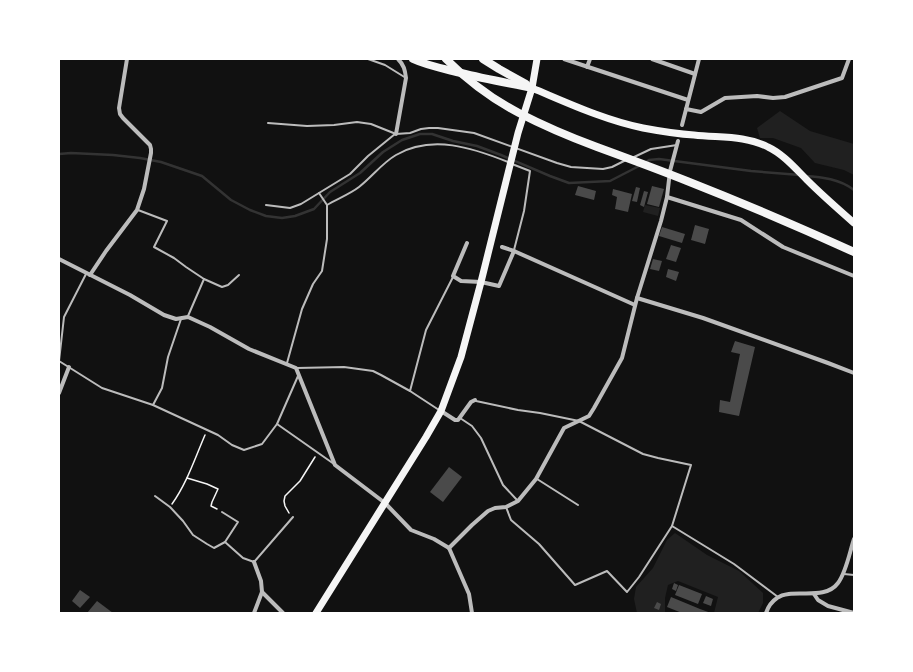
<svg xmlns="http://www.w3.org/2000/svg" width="913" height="672" font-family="Ubuntu,sans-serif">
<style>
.green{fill:#202020}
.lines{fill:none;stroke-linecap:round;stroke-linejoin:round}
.stream{stroke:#333;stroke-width:2.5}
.building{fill:#4a4a4a}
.path{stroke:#f5f5f5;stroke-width:1.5}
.service{stroke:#bcbcbc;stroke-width:2}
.minor{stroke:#bcbcbc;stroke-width:4}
.primary{stroke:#f5f5f5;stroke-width:7}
.trunk{stroke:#f5f5f5;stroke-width:7}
.motorway{stroke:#f5f5f5;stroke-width:8}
</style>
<rect width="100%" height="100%" fill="#111"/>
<g class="green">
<polygon points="780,111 810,131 854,144 854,175 844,170 815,163 801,148 773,138 760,138 757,128"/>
<polygon points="645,205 660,208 658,216 643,212"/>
<polygon points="675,533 707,555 739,571 763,593 763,603 758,613 714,613 718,597 678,581 668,585 665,598 665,613 637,613 634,599 636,587 653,568 667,540"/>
</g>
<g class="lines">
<g class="stream">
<polyline points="59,154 71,153 113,155 140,158 161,162 202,176 231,200 250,210 266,216 282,218 295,216 314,209 330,192 360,173 383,152 402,140 420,134 432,134 453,141 477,146 501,155 550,176 569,183 610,181 641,165"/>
<polyline points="645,163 649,160 659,159 751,171 800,175"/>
<path d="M805 176C822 177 840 179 854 190"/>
</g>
</g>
<g class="building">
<polygon points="578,186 596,191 594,200 575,195"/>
<polygon points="652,186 664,189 659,207 647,204"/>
<polygon points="636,187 640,188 637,202 632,201"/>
<polygon points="613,189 632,194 628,212 615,209 617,197 612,195"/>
<polygon points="644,191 648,192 644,207 640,205"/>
<polygon points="695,225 709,229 705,244 691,240"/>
<polygon points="662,227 685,234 682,243 659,236"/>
<polygon points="671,245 681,248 676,262 666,259"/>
<polygon points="653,259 662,261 659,271 650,269"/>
<polygon points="668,269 679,272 676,281 666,277"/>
<polygon points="735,341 755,347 739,416 719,412 720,400 730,402 740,354 731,352"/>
<polygon points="449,467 462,477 443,502 430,492"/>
<polygon points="674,583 678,585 676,591 672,589"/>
<polygon points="679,585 702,594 698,604 675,595"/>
<polygon points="80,590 90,597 80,608 72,601"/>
<polygon points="706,596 713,599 711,606 703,603"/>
<polygon points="671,597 700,609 711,613 682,613 667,607"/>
<polygon points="97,601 113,613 87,613"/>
<polygon points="657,602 661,604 659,610 654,608"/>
</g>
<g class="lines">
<g class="path">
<polyline points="187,478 207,484 218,489 212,502 211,506 217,509"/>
<path d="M172 504C187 483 195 458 205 435"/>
<polyline points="289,513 285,506 284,501 285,496 300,481 315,457"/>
</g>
<g class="service">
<polyline points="368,59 385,65 406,78"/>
<polyline points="268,123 307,126 334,125 357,122 371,124 396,134 410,133 421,129 429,128 438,128 474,133 557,163 571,167 603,169 612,167 626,160"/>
<polyline points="632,158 651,149 677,145"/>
<polyline points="512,164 530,171 524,211 514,250"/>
<polyline points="266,205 290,208 301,204 350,174 368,156 395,134"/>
<path d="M327 205C337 199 350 194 359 187 372 177 382 163 396 155 432 134 473 148 508 162"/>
<polyline points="138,210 167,221 154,247 174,258 186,267 204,279 188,316"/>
<polyline points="86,274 64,317 59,361 102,388 153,405 218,435 232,445 244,450 262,444 277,424 298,376"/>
<polyline points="204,279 222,287 228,285 239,275"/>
<polyline points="287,363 302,309 313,284 322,271 327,239 327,205 319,193"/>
<polyline points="297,368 344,367 373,371 381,375 410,391 439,410"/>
<polyline points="410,391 426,330 453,277"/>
<polyline points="476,401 518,410 540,413 579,421 643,454 658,458 691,465 672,526"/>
<polyline points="153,405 162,388 168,357 181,319"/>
<polyline points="460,418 472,426 481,438 503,485 517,500"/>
<polyline points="277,424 334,464"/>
<polyline points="537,479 578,505"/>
<polyline points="155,496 170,507 183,521 193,535 207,544 214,548 225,542 243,558 254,562 293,517"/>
<polyline points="506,507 511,520 539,544 575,585 607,571 627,592 639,577 672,526 734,564 778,597"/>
<polyline points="222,512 238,522 225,542"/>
<polyline points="844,574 854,575"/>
</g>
<g class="minor">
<polyline points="564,59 688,100"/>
<polyline points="652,59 695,74"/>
<polyline points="587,67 590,59"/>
<polyline points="686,109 701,112 725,98 757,96 773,98 785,97 842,78 849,59"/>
<polyline points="682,125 699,59"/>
<path d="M396 134 406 78C405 70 404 65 398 59"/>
<polyline points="667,197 741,220 783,247 854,276"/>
<polyline points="467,243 453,276 461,281 481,282 499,286 514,251"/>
<polyline points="502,247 514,251 635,305"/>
<polyline points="59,259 130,295 164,315 176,319 188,317 210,327 249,349 296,368 335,465 385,503 411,530 434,539 449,548 469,594 472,613"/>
<polyline points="90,275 106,251 137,210 144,189 151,153 151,149 150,145 123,118 120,114 119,108 127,59"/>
<polyline points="637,298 703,318 828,363 854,373"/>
<polyline points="59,393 69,367"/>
<polyline points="441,411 455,420 458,420 471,402 475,400"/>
<polyline points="449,548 472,525 488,511 495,508 506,507 518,501 536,479 564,428 589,416 594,408 622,358 637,298 661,221 667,197 670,171 678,141"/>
<polyline points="254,562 261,581 262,592 254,613"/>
<polyline points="262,592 283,613"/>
<polyline points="814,594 818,600 828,606 854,613"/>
<path d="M766 613C768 607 771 602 777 598 792 587 824 602 838 583 846 573 850 551 854 539"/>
</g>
<polyline class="primary" points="316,613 426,437 441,411 461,357 481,282 518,133 532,88 537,59"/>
<path class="trunk" d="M532 88C568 103 604 120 643 128 659 131 677 134 694 135 719 138 745 135 768 147 783 154 795 168 807 180 822 195 838 209 854 223"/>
<g class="motorway">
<path d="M413 59C428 66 445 69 461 73 485 79 508 83 532 88"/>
<path d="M446 59C467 80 492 99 519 113 544 126 570 137 597 147 627 158 657 169 687 181 743 203 799 227 854 252"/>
<polyline points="483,59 499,69 526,84"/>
</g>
</g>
<rect width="913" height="672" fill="none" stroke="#ffffff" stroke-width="120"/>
</svg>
